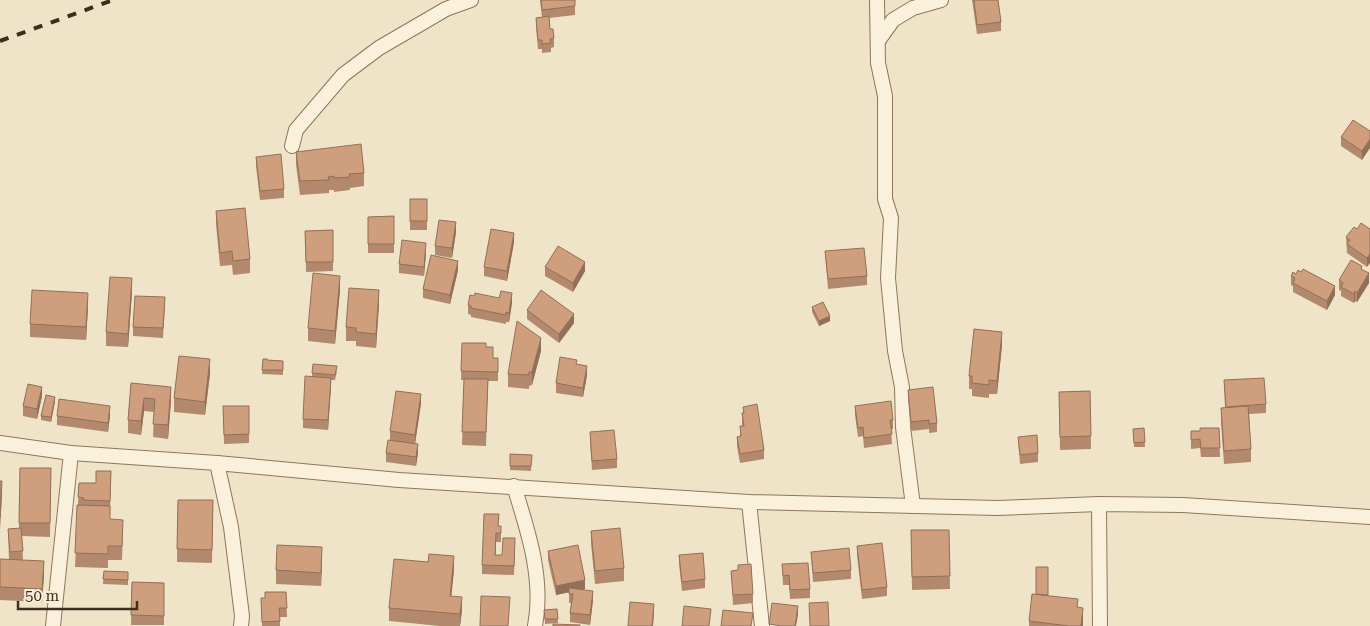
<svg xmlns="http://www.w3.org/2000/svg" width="1370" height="626" font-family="'Roboto Serif',serif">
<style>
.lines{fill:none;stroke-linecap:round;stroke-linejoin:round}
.minor-casing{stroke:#8d765c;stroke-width:16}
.minor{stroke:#faf1dc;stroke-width:14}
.rail{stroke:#3d2e20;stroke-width:4;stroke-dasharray:9 9;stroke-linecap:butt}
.wall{fill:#b2896c}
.shaded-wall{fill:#916f58}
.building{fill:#cf9f7d;stroke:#916f58}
</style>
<rect width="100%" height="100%" fill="#f0e4c8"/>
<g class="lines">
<defs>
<g id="minor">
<polyline points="877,0 878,63 885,96 885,199 891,218 888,278 895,351 902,387 903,427 913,506"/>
<polyline points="878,41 893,20 913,8 941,0"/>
<polyline points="292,146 296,130 343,75 379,48 446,9 471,0"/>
<polyline points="0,443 71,453 217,463 399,480 749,502 997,508 1099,504 1183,505 1370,517"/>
<polyline points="217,463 231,527 242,616 241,626"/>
<path d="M514 486C528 531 544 579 535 626"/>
<polyline points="749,502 762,626"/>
<polyline points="1099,504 1100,626"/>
<polyline points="53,626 71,453"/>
</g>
</defs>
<use href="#minor" class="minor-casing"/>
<use href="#minor" class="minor"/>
<polyline class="rail" points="0,41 113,0"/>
</g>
<g class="wall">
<polygon points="540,0 575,0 575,15 549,18 550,29 554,38 554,47 551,48 551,52 542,53 542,49 538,49 536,27 536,18 542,17"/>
<polygon points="972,0 998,0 1001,22 1001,31 977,34"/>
<polygon points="1370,131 1362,160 1341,146 1341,137"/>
<polygon points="296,152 364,173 364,186 350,188 350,190 334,192 334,190 329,190 329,193 300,195 296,165"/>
<polygon points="256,157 284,189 284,198 260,200 256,166"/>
<rect x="410" y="199" width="17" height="31"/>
<polygon points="216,211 250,259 250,273 233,275 232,265 220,266 216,224"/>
<polygon points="394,216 394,253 368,253 368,217"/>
<polygon points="1357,229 1370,229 1367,267 1347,253 1346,237"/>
<polygon points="333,230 333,271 306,272 305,231"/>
<polygon points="456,232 452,258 435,255 435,246"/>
<polygon points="514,242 507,281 484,276 484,267"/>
<polygon points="825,251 867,276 867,285 828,289"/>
<polygon points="426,253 424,276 399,273 399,264"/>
<polygon points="545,267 585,271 573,292 545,276"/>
<polygon points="458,270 450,304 423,298 423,289"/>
<polygon points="1362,270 1369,283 1357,302 1355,301 1354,303 1341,296 1341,291 1339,290 1339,280"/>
<polygon points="1291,276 1335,295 1327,310 1293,292 1293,286 1291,285"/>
<polygon points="340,290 335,344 308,341 308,328"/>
<polygon points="132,292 128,347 106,346 106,332"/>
<polygon points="512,303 509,322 506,322 506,324 471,317 471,315 468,314 468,305"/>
<polygon points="379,304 376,348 356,346 356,341 346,341 346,327"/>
<polygon points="165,306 163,338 133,336 133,327"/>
<polygon points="88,307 86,340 30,337 30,324"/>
<polygon points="812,307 830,321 819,326 812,312"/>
<polygon points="527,310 574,323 559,343 527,319"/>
<polygon points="462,343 486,347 493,358 498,358 498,381 488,381 486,446 462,445 464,380 461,380"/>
<polygon points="1002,345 997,394 989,394 989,398 972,396 972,389 969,389 969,376"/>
<polygon points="541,351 532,385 529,386 529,389 508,387 508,374"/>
<polygon points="263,359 267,360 283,361 283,375 262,374"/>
<polygon points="577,364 587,375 583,397 556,393 556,383"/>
<polygon points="337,371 335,380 331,380 328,430 303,428 303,419 312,377 312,373"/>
<polygon points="210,373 205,415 174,412 174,398"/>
<polygon points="1224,380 1266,404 1266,413 1249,414 1251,449 1251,462 1224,464 1221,422 1221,408 1225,408"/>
<polygon points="131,383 171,400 168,439 153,437 154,412 144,411 141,435 128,433 128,420"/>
<polygon points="908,390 937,423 937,432 929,433 929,429 911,431 908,399"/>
<polygon points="1090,391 1091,449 1060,450 1059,392"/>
<polygon points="42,396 37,419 23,416 23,406"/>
<polygon points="55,401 51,422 41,420 41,416"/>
<polygon points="421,403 415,444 418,453 416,466 386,462 386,453 390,440 390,431"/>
<polygon points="223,406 249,406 249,443 224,444"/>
<polygon points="855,406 893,420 893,429 891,429 892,444 864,448 863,436 858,437 855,415"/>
<polygon points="743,407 764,450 764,459 740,463 737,446 737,437 740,436 740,426 742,426 742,413 743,413"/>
<polygon points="110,415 108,432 57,425 57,416"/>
<polygon points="1144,428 1145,447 1134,447 1133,429"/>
<polygon points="1219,428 1220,457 1201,457 1200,448 1191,449 1191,431 1200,431"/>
<polygon points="590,432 617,459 617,468 592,470 590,441"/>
<polygon points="1018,437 1038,453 1038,462 1020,464"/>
<polygon points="510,454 532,455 531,471 510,470"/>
<polygon points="20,468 51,468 50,537 22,536 23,560 44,575 42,602 0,600 0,559 9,560 8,529 19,528"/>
<polygon points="111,471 110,519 123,533 122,560 108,560 108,568 75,567 79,483 96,483"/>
<polygon points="178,500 213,500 212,563 177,562"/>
<polygon points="499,526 501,526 501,542 496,542 496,555 502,555 515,548 514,575 482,574 482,565"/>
<polygon points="911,530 949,530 950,589 912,590"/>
<polygon points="591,531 624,568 624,581 595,584 591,544"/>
<polygon points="857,546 887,587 887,596 862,599 857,555"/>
<polygon points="548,551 585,589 582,590 593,600 590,625 570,622 570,613 571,603 569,603 569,592 556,595 548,560"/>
<polygon points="811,552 851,570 851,579 813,582"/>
<polygon points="679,555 705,579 705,588 682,591 679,564"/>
<polygon points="322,561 321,586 276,584 276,570"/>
<polygon points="782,564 810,589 810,598 790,599 789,585 783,585"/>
<polygon points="738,565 753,594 753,603 733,605 731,571 738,570"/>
<polygon points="1048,567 1048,596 1078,607 1083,621 1083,626 1029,626 1029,621 1036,594"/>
<polygon points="454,570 451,596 462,610 460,626 440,626 389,621 389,608"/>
<polygon points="104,571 128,572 128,585 103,584"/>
<polygon points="132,582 164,583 164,625 131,625"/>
<polygon points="286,592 287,617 280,617 280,626 262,626 261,598 265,598"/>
<polygon points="557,609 558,623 545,624 544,610"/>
</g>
<g class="shaded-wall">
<polygon points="1370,139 1370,148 1362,160 1362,151"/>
<polygon points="456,222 456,232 452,258 452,248"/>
<polygon points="514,233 514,242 507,281 507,271"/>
<polygon points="426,243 426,253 424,276 424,267"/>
<polygon points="1370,254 1370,263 1367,267 1367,258"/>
<polygon points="458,261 458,270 450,304 450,295"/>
<polygon points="585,262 585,271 573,292 573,283"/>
<polygon points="1369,273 1369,283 1357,302 1357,293"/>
<polygon points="340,276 340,290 335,344 335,331"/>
<polygon points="132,278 132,292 128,347 128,334"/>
<polygon points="1335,286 1335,295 1327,310 1327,301"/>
<polygon points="379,290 379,304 376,348 376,334"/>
<polygon points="1355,291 1355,301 1354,303 1354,294"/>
<polygon points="88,293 88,307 86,340 86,327"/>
<polygon points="512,293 512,303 509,322 509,313"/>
<polygon points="574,314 574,323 559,343 559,334"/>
<polygon points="830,316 830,321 819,326 819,321"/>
<polygon points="1002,332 1002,345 997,394 997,381"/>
<polygon points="541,338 541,351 532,385 532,372"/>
<polygon points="210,359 210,373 205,415 205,402"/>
<polygon points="587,366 587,375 583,397 583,388"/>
<polygon points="331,378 331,387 328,430 328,420"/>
<polygon points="42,387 42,396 37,419 37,409"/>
<polygon points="171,387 171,400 168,439 168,425"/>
<polygon points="421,394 421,403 415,444 415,435"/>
<polygon points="55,397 55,401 51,422 51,417"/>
<polygon points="144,398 144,411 141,435 141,421"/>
<polygon points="110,406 110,415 108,432 108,423"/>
<polygon points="418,444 418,453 416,466 416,457"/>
<polygon points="2,481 2,495 0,530 0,517"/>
<polygon points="322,547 322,561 321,586 321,573"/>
<polygon points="454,556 454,570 450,609 450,596"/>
<polygon points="44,561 44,575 42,602 42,589"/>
<polygon points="585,580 585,589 556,595 556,586"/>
<polygon points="593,591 593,600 590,625 590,615"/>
<polygon points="462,597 462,610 460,626 460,614"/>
<polygon points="654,604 654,614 653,626 652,626"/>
<polygon points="798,606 798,615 796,626 795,626"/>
<polygon points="1083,608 1083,626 1081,626"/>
</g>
<g class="building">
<polygon points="541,0 575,0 575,6 542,10"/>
<polygon points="974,0 998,0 1001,22 977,25"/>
<polygon points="549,16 550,29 553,29 554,38 550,39 551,43 542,44 542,40 538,40 536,18"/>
<polygon points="1353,120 1370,131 1370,139 1362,151 1341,137"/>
<polygon points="361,144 364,173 349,174 350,177 334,178 334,176 328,177 329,180 300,181 296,152"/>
<polygon points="281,154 284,189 260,191 256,157"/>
<rect x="410" y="199" width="17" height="22"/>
<polygon points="245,208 250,259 233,261 232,251 220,253 216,211"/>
<polygon points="394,216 394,244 368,244 368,217"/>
<polygon points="439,220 456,222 452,248 435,246"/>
<polygon points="1361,223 1370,229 1370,254 1367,258 1347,244 1350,240 1346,237 1354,227 1357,229"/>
<polygon points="491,229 514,233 507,271 484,267"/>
<polygon points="333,230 333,262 306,262 305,231"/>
<polygon points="402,240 426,243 424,267 399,264"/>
<polygon points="558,246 585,262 573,283 545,267"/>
<polygon points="864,248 867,276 828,279 825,251"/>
<polygon points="431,255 458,261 450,295 423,289"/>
<polygon points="1351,260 1362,266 1361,269 1369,273 1357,293 1355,291 1354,294 1341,287 1343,283 1339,280"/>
<polygon points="1303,269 1335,286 1327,301 1293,283 1295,278 1291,276 1293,272 1296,274 1298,270 1301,272"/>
<polygon points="313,273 340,276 335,331 308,328"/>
<polygon points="110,277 132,278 128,334 106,332"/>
<polygon points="349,288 379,290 376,334 356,332 356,328 346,327"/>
<polygon points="32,290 88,293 86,327 30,324"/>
<polygon points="541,290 574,314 559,334 527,310"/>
<polygon points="501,291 512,293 509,313 506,312 506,315 471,308 471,306 468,305 470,295 474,296 475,293 499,298"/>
<polygon points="135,296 165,297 163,328 133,327"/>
<polygon points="823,302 830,316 819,321 812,307"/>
<polygon points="517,321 541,338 532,372 529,372 529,375 508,374"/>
<polygon points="974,329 1002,332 997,381 989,380 989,385 972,383 972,376 969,376"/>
<polygon points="462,343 486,343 486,347 493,347 493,358 498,358 498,372 461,371"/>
<polygon points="179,356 210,359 205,402 174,398"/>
<polygon points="560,357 577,360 576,364 587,366 583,388 556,383"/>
<polygon points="263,359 267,359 267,360 283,361 283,370 262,370"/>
<polygon points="313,364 337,366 335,375 312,373"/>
<polygon points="305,376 331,378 328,420 303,419"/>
<polygon points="1264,378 1266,404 1226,407 1224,380"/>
<polygon points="464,379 488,379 486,432 462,432"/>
<polygon points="131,383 171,387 168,425 153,424 155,399 144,398 141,421 128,420"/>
<polygon points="28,384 42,387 37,409 23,406"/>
<polygon points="933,387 937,423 929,424 929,420 911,422 908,390"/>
<polygon points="396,391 421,394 415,435 390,431"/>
<polygon points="1090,391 1091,436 1060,437 1059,392"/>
<polygon points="46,395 55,397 51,417 41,416"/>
<polygon points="59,399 110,406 108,423 57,416"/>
<polygon points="891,401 893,420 890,420 892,434 864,438 863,427 858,428 855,406"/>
<polygon points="757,404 764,450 740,454 737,437 741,436 740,426 744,426 742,413 744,413 743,407"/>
<polygon points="223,406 249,406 249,434 224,435"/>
<polygon points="1248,406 1251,449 1224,451 1221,408"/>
<polygon points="1144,428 1145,442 1134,443 1133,429"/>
<polygon points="1200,428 1219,428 1220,448 1201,448 1200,439 1191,440 1191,431 1200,431"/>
<polygon points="614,430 617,459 592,461 590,432"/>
<polygon points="1037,435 1038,453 1020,455 1018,437"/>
<polygon points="388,440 418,444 416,457 386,453"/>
<polygon points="510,454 532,455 531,466 510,466"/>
<polygon points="20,468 51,468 50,523 19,523"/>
<polygon points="96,471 111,471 110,501 83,500 84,498 78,497 79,483 96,483"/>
<polygon points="0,481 2,481 0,517"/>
<polygon points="178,500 213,500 212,550 177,549"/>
<polygon points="77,505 110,506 110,519 123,520 122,546 108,546 108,554 75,553"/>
<polygon points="484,514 499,514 498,526 501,526 501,533 496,533 495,555 502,555 503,538 515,538 514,566 482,565"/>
<polygon points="21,528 23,551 10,552 8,529"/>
<polygon points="620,528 624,568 595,571 591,531"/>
<polygon points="911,530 949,530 950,576 912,577"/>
<polygon points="882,543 887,587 862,590 857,546"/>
<polygon points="277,545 322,547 321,573 276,570"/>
<polygon points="578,545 585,580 556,586 548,551"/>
<polygon points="849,548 851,570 813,573 811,552"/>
<polygon points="703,553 705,579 682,582 679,555"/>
<polygon points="429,554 454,556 450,596 462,597 460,614 389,608 394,559 428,562"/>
<polygon points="0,559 44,561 42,589 0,587"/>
<polygon points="808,563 810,589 790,590 789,575 783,576 782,564"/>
<polygon points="751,564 753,594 733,595 731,571 738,570 738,565"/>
<polygon points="1036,567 1048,567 1048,595 1036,594"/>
<polygon points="104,571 128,572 128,580 103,579"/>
<polygon points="132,582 164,583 164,616 131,615"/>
<polygon points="569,588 593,591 590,615 570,613 573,594 569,594"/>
<polygon points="265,592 286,592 287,608 279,608 280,621 262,622 261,598 265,598"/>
<polygon points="1032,594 1078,599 1077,607 1083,608 1081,626 1069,626 1029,621"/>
<polygon points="481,596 510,597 508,626 480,626"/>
<polygon points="630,602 654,604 652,626 628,626"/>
<polygon points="828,602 829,626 810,626 809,603"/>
<polygon points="772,603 798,606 795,626 782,626 769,624"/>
<polygon points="684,606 711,609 709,626 682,626"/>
<polygon points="557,609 558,619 545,619 544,610"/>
<polygon points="723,610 753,613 751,626 721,626"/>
<polygon points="553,624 580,625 580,626 553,626"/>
</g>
<path d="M18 601v8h119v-8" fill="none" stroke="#3d2e20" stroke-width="2.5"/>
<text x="25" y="601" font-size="15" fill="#3d2e20" stroke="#f7eed8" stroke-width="4" paint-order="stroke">50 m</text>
</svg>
